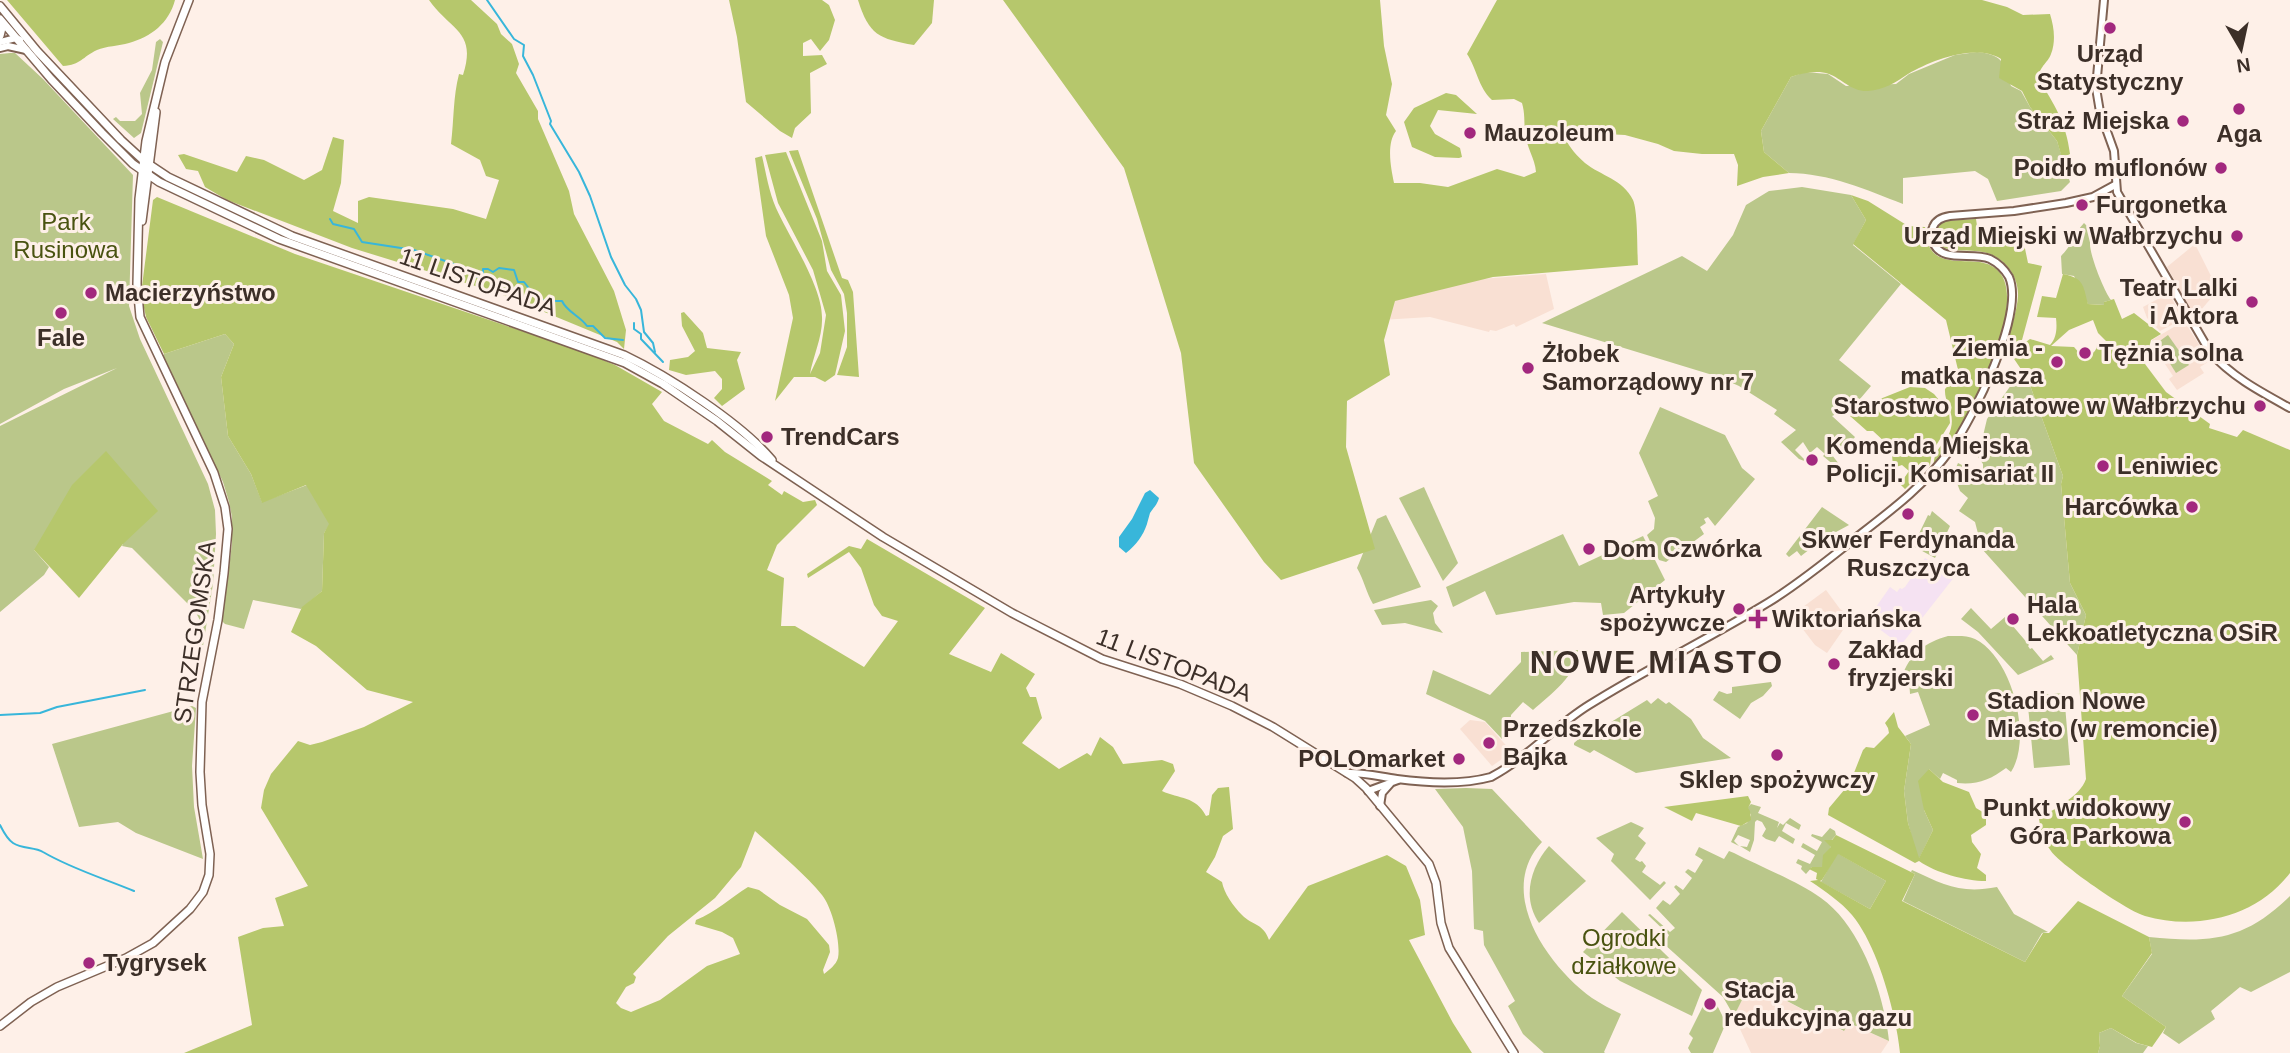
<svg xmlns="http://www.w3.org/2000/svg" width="2290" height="1053" font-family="Arial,sans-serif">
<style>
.built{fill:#f9e0d3}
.medical{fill:#f5e2f2}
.green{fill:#bac78a}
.forest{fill:#b6c76c;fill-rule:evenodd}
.water{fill:#38b6da}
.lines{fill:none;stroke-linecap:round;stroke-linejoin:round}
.stream{stroke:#38b6da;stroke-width:2}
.tertiary-casing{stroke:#7f6253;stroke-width:10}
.secondary-casing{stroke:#7f6253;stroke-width:10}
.tertiary{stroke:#fff;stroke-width:6}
.secondary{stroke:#fff;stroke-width:7}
.poi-dot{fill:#a2287e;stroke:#fef0e8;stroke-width:2.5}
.labels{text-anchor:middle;stroke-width:6;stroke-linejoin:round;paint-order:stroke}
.poi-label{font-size:24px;font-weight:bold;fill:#3c2f28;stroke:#fef0e8;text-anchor:start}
.park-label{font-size:24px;fill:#495310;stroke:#fef0e8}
.street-label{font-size:24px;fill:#3c2f28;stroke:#fef0e8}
.district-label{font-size:32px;font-weight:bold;letter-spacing:2px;fill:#3c2f28;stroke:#fef0e8}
</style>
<rect width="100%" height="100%" fill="#fef0e8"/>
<g class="built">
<polygon points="2195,244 2218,290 2195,317 2167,267"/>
<polygon points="1546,274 1554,309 1516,327 1514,324 1496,331 1490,330 1489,332 1430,317 1381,320 1376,287"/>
<polygon points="2169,293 2183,319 2160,331 2147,318 2143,307"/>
<polygon points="2184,321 2207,357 2205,358 2208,362 2200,367 2204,373 2177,390 2169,379 2173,376 2165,364 2168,362 2152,340"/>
<polygon points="1826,590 1840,609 1852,617 1827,653 1815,645 1792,615"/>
<polygon points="1470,720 1485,722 1512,752 1492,766 1460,729"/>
<polygon points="1751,982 1843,1031 1848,1023 1889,1041 1881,1053 1751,1053 1734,1016"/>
</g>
<polygon class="medical" points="1925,558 1936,565 1939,563 1955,576 1901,645 1867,620 1890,587 1897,592 1900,588 1902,589 1905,587"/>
<g class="green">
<polygon points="160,39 163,42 141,133 134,138 113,119 116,117 120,121 135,121 142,114 140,93 152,70 156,42"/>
<path d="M1977 52C2004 55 2003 62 2011 86L2021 91 2030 107 2057 141 2070 182 2061 191 1997 201 1988 179 1975 171 1903 178V204C1867 190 1828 173 1789 173L1764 152 1761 131 1791 77 1805 72 1828 74 1846 86 1896 84 1909 74 1955 55Z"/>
<polygon points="10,53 15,53 43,79 133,175 129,306 140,339 208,484 215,510 216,534 213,584 202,652 199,652 199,649 202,624 195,611 132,548 122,546 123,544 34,550 49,567 44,575 0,612 0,426 117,368 64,389 0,424 0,54"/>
<polygon points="1802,187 1851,195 1866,220 1853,245 1901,284 1839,360 1871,386 1854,406 1832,416 1855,437 1852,441 1848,440 1832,455 1839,464 1835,466 1823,456 1825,454 1817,447 1810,453 1803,442 1795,450 1807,462 1799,459 1781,442 1796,430 1774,414 1777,410 1739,386 1719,377 1542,323 1682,256 1707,271 1733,235 1746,205 1769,191"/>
<path d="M2084 223 2093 232C2092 234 2090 242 2090 244 2090 256 2104 291 2111 300L2104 302 2105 305 2088 304 2074 276 2062 274 2061 256C2072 246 2074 233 2084 223Z"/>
<polygon points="225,334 234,344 221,377 228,436 251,474 262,502 307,485 330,524 324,533 322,591 301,609 253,600 244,629 225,624 222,621 232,544 232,517 229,502 223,482 163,356 164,354"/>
<polygon points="2168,335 2189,365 2176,373 2157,343"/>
<path d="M2021 371 2031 388 2063 476 2061 484 2070 583 2086 615 2077 655 1982 549 1975 522 1959 511 1968 498 1960 491 1957 483 1949 484 1958 463 1966 467C1964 476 1968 478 1975 482L1983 476V464L1978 457 1987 419Z"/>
<polygon points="1660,407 1725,435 1742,468 1755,479 1715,526 1708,517 1704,519 1706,523 1700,527 1704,534 1666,562 1659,560 1647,535 1654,529 1655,518 1648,501 1658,496 1639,453"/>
<polygon points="1424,487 1458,563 1443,581 1399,498"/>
<polygon points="1822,507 1849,525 1836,532 1833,531 1801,556 1797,551 1789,557 1786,554"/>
<polygon points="1932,511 1950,526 1935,558 1913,546 1921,548 1926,551 1933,550 1936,553 1938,549 1931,543 1934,538 1926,532 1923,533 1917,543 1915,542 1928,515 1930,516"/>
<path d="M1386 515 1421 587 1373 604C1366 592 1364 580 1357 568L1377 519Z"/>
<polygon points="1563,534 1579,566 1643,536 1665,580 1624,613 1603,615 1601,603 1574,602 1496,615 1485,591 1453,607 1446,587"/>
<polygon points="1431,600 1438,606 1433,613 1435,623 1443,633 1405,623 1382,625 1374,610"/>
<polygon points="1971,608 1991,629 2005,617 2010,626 2012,625 2029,645 2028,646 2030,649 2032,648 2043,661 2051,655 2054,659 2018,675 1978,632 1961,619"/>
<path d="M1948 636C1957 636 1967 635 1975 639 2012 657 2033 738 2011 772L2006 768C1990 780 1977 785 1957 783V780L1943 773 1940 779 1929 769 1924 810 1933 830 1918 861 1908 823 1904 791 1911 744 1905 736 1930 725 1918 692 1910 694 1909 679 1902 677C1909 654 1926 642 1948 636Z"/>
<path d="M1578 650C1577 676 1551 694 1533 710L1523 702 1511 715 1510 730 1502 739 1485 721 1426 694 1433 670 1490 695 1521 662V652Z"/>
<polygon points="1771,682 1772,686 1763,696 1751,703 1740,719 1713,700 1719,691 1727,694 1732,693 1732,687"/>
<polygon points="2064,693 2070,765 2034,768 2027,696"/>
<polygon points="1658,698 1666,704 1669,702 1691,719 1703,738 1731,758 1636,773 1594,750 1590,753 1574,745 1574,743 1587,732 1590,735 1647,700 1651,704"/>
<polygon points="192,706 196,708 192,766 194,807 203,859 136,833 118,822 79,827 52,744"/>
<path d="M1466 788 1492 789 1542 842C1495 892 1548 966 1592 998 1601 1004 1611 1009 1621 1014L1604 1052 1605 1053H1544L1523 1034 1508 1006 1515 1001 1484 945 1483 931 1474 929 1472 871 1463 827 1435 789Z"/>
<polygon points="1751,804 1761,807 1758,813 1779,822 1777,828 1780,823 1783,825 1790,818 1801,825 1799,830 1786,823 1782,831 1795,839 1793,844 1779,836 1775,842 1766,839 1762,836 1766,829 1762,822 1757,820 1755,822 1754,840 1750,852 1740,846 1747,847 1750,840 1738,835 1734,841 1739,846 1731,842 1738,827 1747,823 1751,815 1747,808"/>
<polygon points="1631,822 1644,828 1638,836 1646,843 1635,859 1640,862 1642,861 1646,866 1642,872 1660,885 1664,881 1666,883 1650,900 1611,861 1614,854 1596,838"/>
<polygon points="1830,828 1835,831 1836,835 1829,843 1831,847 1822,868 1812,867 1806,874 1801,869 1802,866 1796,863 1798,859 1810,864 1815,855 1801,847 1803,843 1817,851 1822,842 1811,836 1812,834 1822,837"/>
<path d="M1549 846 1586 881 1539 923C1522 898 1530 868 1549 846Z"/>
<path d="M1699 847 1724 859 1729 851 1734 853C1761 867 1797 881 1821 898 1861 926 1884 994 1889 1041L1849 1023 1844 1031 1751 982 1734 1016 1723 997 1664 944 1669 935 1648 915 1650 914 1670 932 1675 928 1656 908 1663 900 1670 905 1680 894 1674 887 1676 885 1683 890 1692 878 1685 872 1688 869 1695 873 1703 860 1695 855Z"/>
<polygon points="1837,853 1886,881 1870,909 1821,882"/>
<path d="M1912 870C1944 885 1961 894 1997 887L2014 914 2048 932 2042 933 2025 962 1903 901 1915 874 1911 872Z"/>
<path d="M2290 896V972L2251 992 2240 987 2211 1011 2215 1019 2179 1044 2163 1033 2166 1027 2122 996 2152 954 2149 937C2210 943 2244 941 2290 896Z"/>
<polygon points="1622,912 1702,990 1692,1016 1620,981 1583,952"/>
<polygon points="1707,998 1717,1005 1726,1023 1713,1053 1691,1053 1688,1048 1693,1038 1689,1034"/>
<polygon points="2111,1028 2136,1043 2148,1046 2143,1053 2098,1053 2100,1046 2099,1033"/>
</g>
<g class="forest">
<path d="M7 0H175C169 23 151 37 129 43 119 46 106 46 97 50 82 57 81 65 63 66Z"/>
<path d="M429 0H471L497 24 501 34 512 44 519 64 516 73 538 111V119L569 191 574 214 614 291 626 330 624 349 617 342 498 293 352 248 227 200 205 187 198 171 186 169 178 155 184 154 237 172 246 156 264 160 304 180 322 170 333 137 344 140 341 183 333 211 358 223V201L369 197 453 209 486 219 499 180 486 176 480 160 451 144C454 120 453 97 459 74L463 75C477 31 451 31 429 0Z"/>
<polygon points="729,0 822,0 829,5 835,20 829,40 820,51 811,39 803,43 803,56 822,55 827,64 810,73 811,113 795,128 792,138 780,131 746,102 737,37"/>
<path d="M858 0H934L932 23 914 45C879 39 869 35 858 0Z"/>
<path d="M1003 0H1380L1384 46 1392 84 1386 115 1396 131C1386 144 1391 168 1394 183H1420L1448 187 1497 169 1524 177 1536 172C1535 158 1526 147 1525 132 1524 121 1525 113 1522 103L1514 99 1492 100C1478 87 1477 69 1467 54L1497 0H1982L2007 7 2023 15 2050 14C2054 27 2056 41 2051 54 2048 63 2041 64 2038 78 2054 104 2066 122 2070 154L2062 158 2057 141 2030 107 2022 91 1999 78 2001 59C1976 43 1932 60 1908 74 1896 82 1884 90 1868 91 1852 92 1842 79 1829 74 1817 70 1803 73 1791 77L1761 131 1764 152 1789 173 1763 177 1737 186 1738 165 1734 154H1702L1674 151 1658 144 1625 135 1566 132 1565 138C1570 148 1577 156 1585 163 1601 176 1623 179 1633 200 1638 212 1637 250 1638 265L1493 277 1395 301 1384 340 1390 375 1347 401 1346 447 1375 549 1281 580 1264 562 1194 463 1181 353 1124 168Z"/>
<polygon points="1446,93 1456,95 1477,114 1438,110 1430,126 1435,134 1460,148 1462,157 1459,158 1435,157 1412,147 1404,122 1414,108"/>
<polygon points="798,150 842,278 848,280 853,292 859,377 837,375 847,347 847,313 844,294 831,270 817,219 789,151"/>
<path d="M786 152 822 241 827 271 841 295 845 331 835 375 825 382 815 377H794L775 401 793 318 789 295 766 236 755 158 762 156C766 173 769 192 776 208 789 237 822 286 822 317 823 336 813 356 810 374L820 353 826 315 813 270 778 203 765 155Z"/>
<path d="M1851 195 1868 201 1908 226 1925 227C1927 234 1926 242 1930 248 1943 270 1977 254 1995 268 2032 294 1974 408 1956 438 1949 448 1941 458 1934 469 1932 447 1947 445 1951 428 1955 412 1944 403 1945 389L1959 374 1946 320 1853 244 1866 220Z"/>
<path d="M157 197 295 254 581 351 615 365 662 392 652 404 664 421 708 444 712 440 725 452 772 481 768 485 782 495 784 491 803 502 815 500 817 505 777 545 767 570 784 578 781 626H795L864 667 898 621 882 616 874 605 861 568 849 552 808 578 807 574 849 546 861 549 867 539 985 608 949 654 991 672 1001 653 1035 674 1026 688 1030 697H1036L1042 718 1022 743 1059 769 1087 753 1091 756 1100 737 1113 747 1123 764 1162 760 1173 764 1175 771 1162 791C1179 799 1196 796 1206 816L1209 815 1212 795 1218 788 1229 787 1233 829 1223 836 1215 857 1206 872 1222 882C1224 893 1233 906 1242 915 1253 926 1263 923 1269 940L1308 886 1387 855 1406 866 1420 900 1425 935 1409 940 1453 1023 1472 1053H184L252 1025 238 937 263 928 284 926 275 898 308 886 261 808 264 790 271 774 298 741 310 745 322 742 364 727 413 702 367 690 316 646 291 632 302 607 322 591 324 533 329 524 306 485 262 503 251 474 228 436 221 377 234 344 225 334 164 354 146 317 141 294 153 200ZM755 831C776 850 805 874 822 895 832 907 841 943 838 958 836 965 829 970 824 974L823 970 830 952 829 945 807 919 780 905 759 890 748 887C730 898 716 912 696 920L695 924 722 932 733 938 740 954 707 966 660 1000 631 1012 621 1008 616 1003 626 987 634 983 636 977 633 974 668 936 715 898 741 867Z"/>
<path d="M1976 219 1979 239 2007 236 2023 239 2028 263 2042 266 2022 340 2009 346 2007 345C2010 330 2017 312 2018 296 2019 275 2003 256 1983 252 1968 249 1954 253 1940 246L1936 238 1937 226 1942 221Z"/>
<path d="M2063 274C2084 278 2083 285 2088 304L2104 305V302L2114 299 2122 319 2134 313 2161 334 2151 340 2145 364 2166 392 2210 424 2209 428 2237 437 2243 430 2290 450V873C2257 917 2196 931 2145 916 2129 911 2095 887 2081 877 2056 857 2044 852 2039 819 2053 809 2080 797 2086 779L2077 655 2086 615 2070 583 2061 484 2063 476 2031 388 2025 375 2010 353 2030 339 2050 345C2057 338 2057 327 2056 318L2037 317 2042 296 2056 298ZM2093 320 2098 333 2106 341 2097 344C2097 353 2089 357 2081 355L2074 347 2051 346 2069 330Z"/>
<polygon points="684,312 703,333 707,348 741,352 737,360 745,389 722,406 714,398 722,389 722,379 715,371 686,375 669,370 670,360 688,357 695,351 682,326 681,313"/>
<polygon points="1910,387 1925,388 1934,394 1949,412 1950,423 1932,452 1930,465 1905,489 1900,484 1909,471 1902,465 1893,468 1892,454 1886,443 1873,431 1867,431 1850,416 1880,399"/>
<polygon points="106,451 158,511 123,544 79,598 34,550 72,485"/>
<path d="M1894 712 1898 727 1911 744 1904 791 1908 823 1919 858 1933 830 1924 810 1918 781 1929 769 1943 782 1969 792 1976 808 1986 814V825L1971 835 1972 842 1981 854 1977 868 1986 875V881C1965 881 1936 873 1919 861L1915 863 1828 815 1829 808 1850 783 1863 750 1866 747 1874 748 1889 733 1888 728 1885 723Z"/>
<polygon points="1748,796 1751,802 1748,808 1750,811 1751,820 1741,826 1696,813 1692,821 1664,807"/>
<path d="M1836 835 1915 874 1902 901 2025 962 2043 933H2049L2078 901 2149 937 2152 953 2122 996 2166 1027 2152 1047 2137 1043 2111 1028 2099 1033 2100 1046 2098 1053H1900C1896 1014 1878 946 1852 915 1841 902 1825 891 1810 881L1818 880 1816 879 1817 873 1809 869 1812 867H1822L1823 855 1831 847 1824 840H1832ZM1838 854 1886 881 1870 909 1820 881 1822 880Z"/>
</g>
<path class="water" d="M1150 490 1159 498C1157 505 1154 507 1150 513 1150 513 1147 524 1147 524 1143 536 1136 545 1126 553L1119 547V537L1132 519 1145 493Z"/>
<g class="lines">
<g class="stream">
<polyline points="487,0 514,39 524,45 523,56 533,75 551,121 550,124 579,172 590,196 611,257 625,285 636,299 641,310 644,332 653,343 655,352"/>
<path d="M330 219 333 224 354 229 362 242 414 250 468 269 477 277H483V269H488L493 272 499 268 514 270 518 282H524L538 300C546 301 554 301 562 301 567 312 580 316 587 326H593L605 338 623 340"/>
<polyline points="634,323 634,329 641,334 641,339 663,362"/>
<polyline points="0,715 40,713 57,707 145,690"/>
<path d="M0 825C3 831 7 839 13 843 22 849 35 847 43 852 72 869 103 878 134 891"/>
</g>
<defs>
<g id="tertiary">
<path d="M2104 0 2096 88 2100 112 2114 151 2117 192 2210 352C2232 377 2261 392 2290 408"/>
<polyline points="0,42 16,38 20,40"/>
<polyline points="0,48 8,46 26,50"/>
<path d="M1347 773C1364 772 1381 777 1397 779 1427 783 1462 785 1491 777 1527 758 1555 726 1589 705 1648 668 1710 638 1769 602 1800 583 1829 559 1858 536 1893 509 1925 485 1951 449 1973 418 2025 314 2009 277 2005 270 1998 263 1990 259 1973 251 1941 264 1933 242 1931 237 1931 231 1933 227 1936 219 1943 217 1950 216L2014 211 2066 203 2093 197 2115 185"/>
<polyline points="1368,791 1398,780"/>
<polyline points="1380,806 1382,793 1390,784"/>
</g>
<g id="secondary">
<path d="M0 6 37 51 121 140 144 161 168 177 292 236 624 355C668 376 741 423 772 460"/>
<polyline points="0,19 51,79 102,133 133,164 159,182 279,239 625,363 663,384 717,421 761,456 883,537 1012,613 1102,659 1180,684 1232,706 1273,727 1355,778 1366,788 1429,864 1436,883 1441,923 1449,948 1514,1053"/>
<polyline points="0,36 3,24"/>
<polyline points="142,221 156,112"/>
<polyline points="0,1026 31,1002 57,987 126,958 153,943 190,909 203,892 209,875 210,854 202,805 200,772 202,702 218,620 224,573 228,529 225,507 214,473 140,317 137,284 139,199 146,141 165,62 189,0"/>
</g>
</defs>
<use href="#tertiary" class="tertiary-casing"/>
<use href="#secondary" class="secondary-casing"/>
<use href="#tertiary" class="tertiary"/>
<use href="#secondary" class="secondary"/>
</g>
<g class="poi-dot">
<circle cx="2110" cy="28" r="7"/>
<circle cx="2239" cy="109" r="7"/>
<circle cx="2183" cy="121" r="7"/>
<circle cx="1470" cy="133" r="7"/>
<circle cx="2221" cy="168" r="7"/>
<circle cx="2082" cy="205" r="7"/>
<circle cx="2237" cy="236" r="7"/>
<circle cx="91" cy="293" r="7"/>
<circle cx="2252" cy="302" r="7"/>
<circle cx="61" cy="313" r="7"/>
<circle cx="2085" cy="353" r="7"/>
<circle cx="2057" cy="362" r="7"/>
<circle cx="1528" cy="368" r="7"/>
<circle cx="2260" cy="406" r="7"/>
<circle cx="767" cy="437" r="7"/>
<circle cx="1812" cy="460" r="7"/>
<circle cx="2103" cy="466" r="7"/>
<circle cx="2192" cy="507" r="7"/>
<circle cx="1908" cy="514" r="7"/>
<circle cx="1589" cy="549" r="7"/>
<circle cx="1739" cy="609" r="7"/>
<path d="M1754.5 608.5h7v7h7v7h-7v7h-7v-7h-7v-7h7z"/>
<circle cx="2013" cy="619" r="7"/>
<circle cx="1834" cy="664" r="7"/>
<circle cx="1973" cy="715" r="7"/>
<circle cx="1489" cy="743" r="7"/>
<circle cx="1777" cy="755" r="7"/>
<circle cx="1459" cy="759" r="7"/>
<circle cx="2185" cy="822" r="7"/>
<circle cx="89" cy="963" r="7"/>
<circle cx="1710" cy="1004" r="7"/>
</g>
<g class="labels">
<g class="poi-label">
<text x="2110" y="62" text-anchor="middle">Urząd<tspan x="2110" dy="28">Statystyczny</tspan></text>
<text x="2169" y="129" text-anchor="end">Straż Miejska</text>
<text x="1484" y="141">Mauzoleum</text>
<text x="2239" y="142" text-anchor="middle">Aga</text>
<text x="2207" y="176" text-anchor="end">Poidło muflonów</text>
<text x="2096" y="213">Furgonetka</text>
<text x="2223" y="244" text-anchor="end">Urząd Miejski w Wałbrzychu</text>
<text x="2238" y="296" text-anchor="end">Teatr Lalki<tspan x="2238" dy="28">i Aktora</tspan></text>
<text x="105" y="301">Macierzyństwo</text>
<text x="61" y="346" text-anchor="middle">Fale</text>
<text x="2043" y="356" text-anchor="end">Ziemia -<tspan x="2043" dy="28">matka nasza</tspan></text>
<text x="2099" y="361">Tężnia solna</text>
<text x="1542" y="362">Żłobek<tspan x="1542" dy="28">Samorządowy nr 7</tspan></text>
<text x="2246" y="414" text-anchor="end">Starostwo Powiatowe w Wałbrzychu</text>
<text x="781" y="445">TrendCars</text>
<text x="1826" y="454">Komenda Miejska<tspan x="1826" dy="28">Policji. Komisariat II</tspan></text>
<text x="2117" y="474">Leniwiec</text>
<text x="2178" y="515" text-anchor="end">Harcówka</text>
<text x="1908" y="548" text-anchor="middle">Skwer Ferdynanda<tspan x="1908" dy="28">Ruszczyca</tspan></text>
<text x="1603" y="557">Dom Czwórka</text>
<text x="1725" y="603" text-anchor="end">Artykuły<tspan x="1725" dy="28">spożywcze</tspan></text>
<text x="2027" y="613">Hala<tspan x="2027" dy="28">Lekkoatletyczna OSiR</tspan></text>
<text x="1772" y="627">Wiktoriańska</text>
<text x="1848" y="658">Zakład<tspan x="1848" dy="28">fryzjerski</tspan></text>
<text x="1987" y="709">Stadion Nowe<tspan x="1987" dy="28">Miasto (w remoncie)</tspan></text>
<text x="1503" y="737">Przedszkole<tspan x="1503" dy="28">Bajka</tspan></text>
<text x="1445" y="767" text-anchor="end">POLOmarket</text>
<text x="1777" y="788" text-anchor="middle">Sklep spożywczy</text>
<text x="2171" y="816" text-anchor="end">Punkt widokowy<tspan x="2171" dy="28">Góra Parkowa</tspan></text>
<text x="103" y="971">Tygrysek</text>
<text x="1724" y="998">Stacja<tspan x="1724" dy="28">redukcyjna gazu</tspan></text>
</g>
<g class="park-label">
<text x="66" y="230">Park<tspan x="66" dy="28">Rusinowa</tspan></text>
<text x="1624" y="946">Ogrodki<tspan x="1624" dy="28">działkowe</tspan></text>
</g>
<g class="street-label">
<text transform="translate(478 282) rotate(19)" y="8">11 LISTOPADA</text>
<text transform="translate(195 632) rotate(-82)" y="8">STRZEGOMSKA</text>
<text transform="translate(1174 665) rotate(21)" y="8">11 LISTOPADA</text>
</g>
<g class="district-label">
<text x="1657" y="673">NOWE MIASTO</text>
</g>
</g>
<g transform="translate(2241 49) rotate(171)" stroke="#fef0e8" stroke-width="5" paint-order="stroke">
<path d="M0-5L12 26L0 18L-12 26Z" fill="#3c2f28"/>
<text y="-10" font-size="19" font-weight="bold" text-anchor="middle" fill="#3c2f28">N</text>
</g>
</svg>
